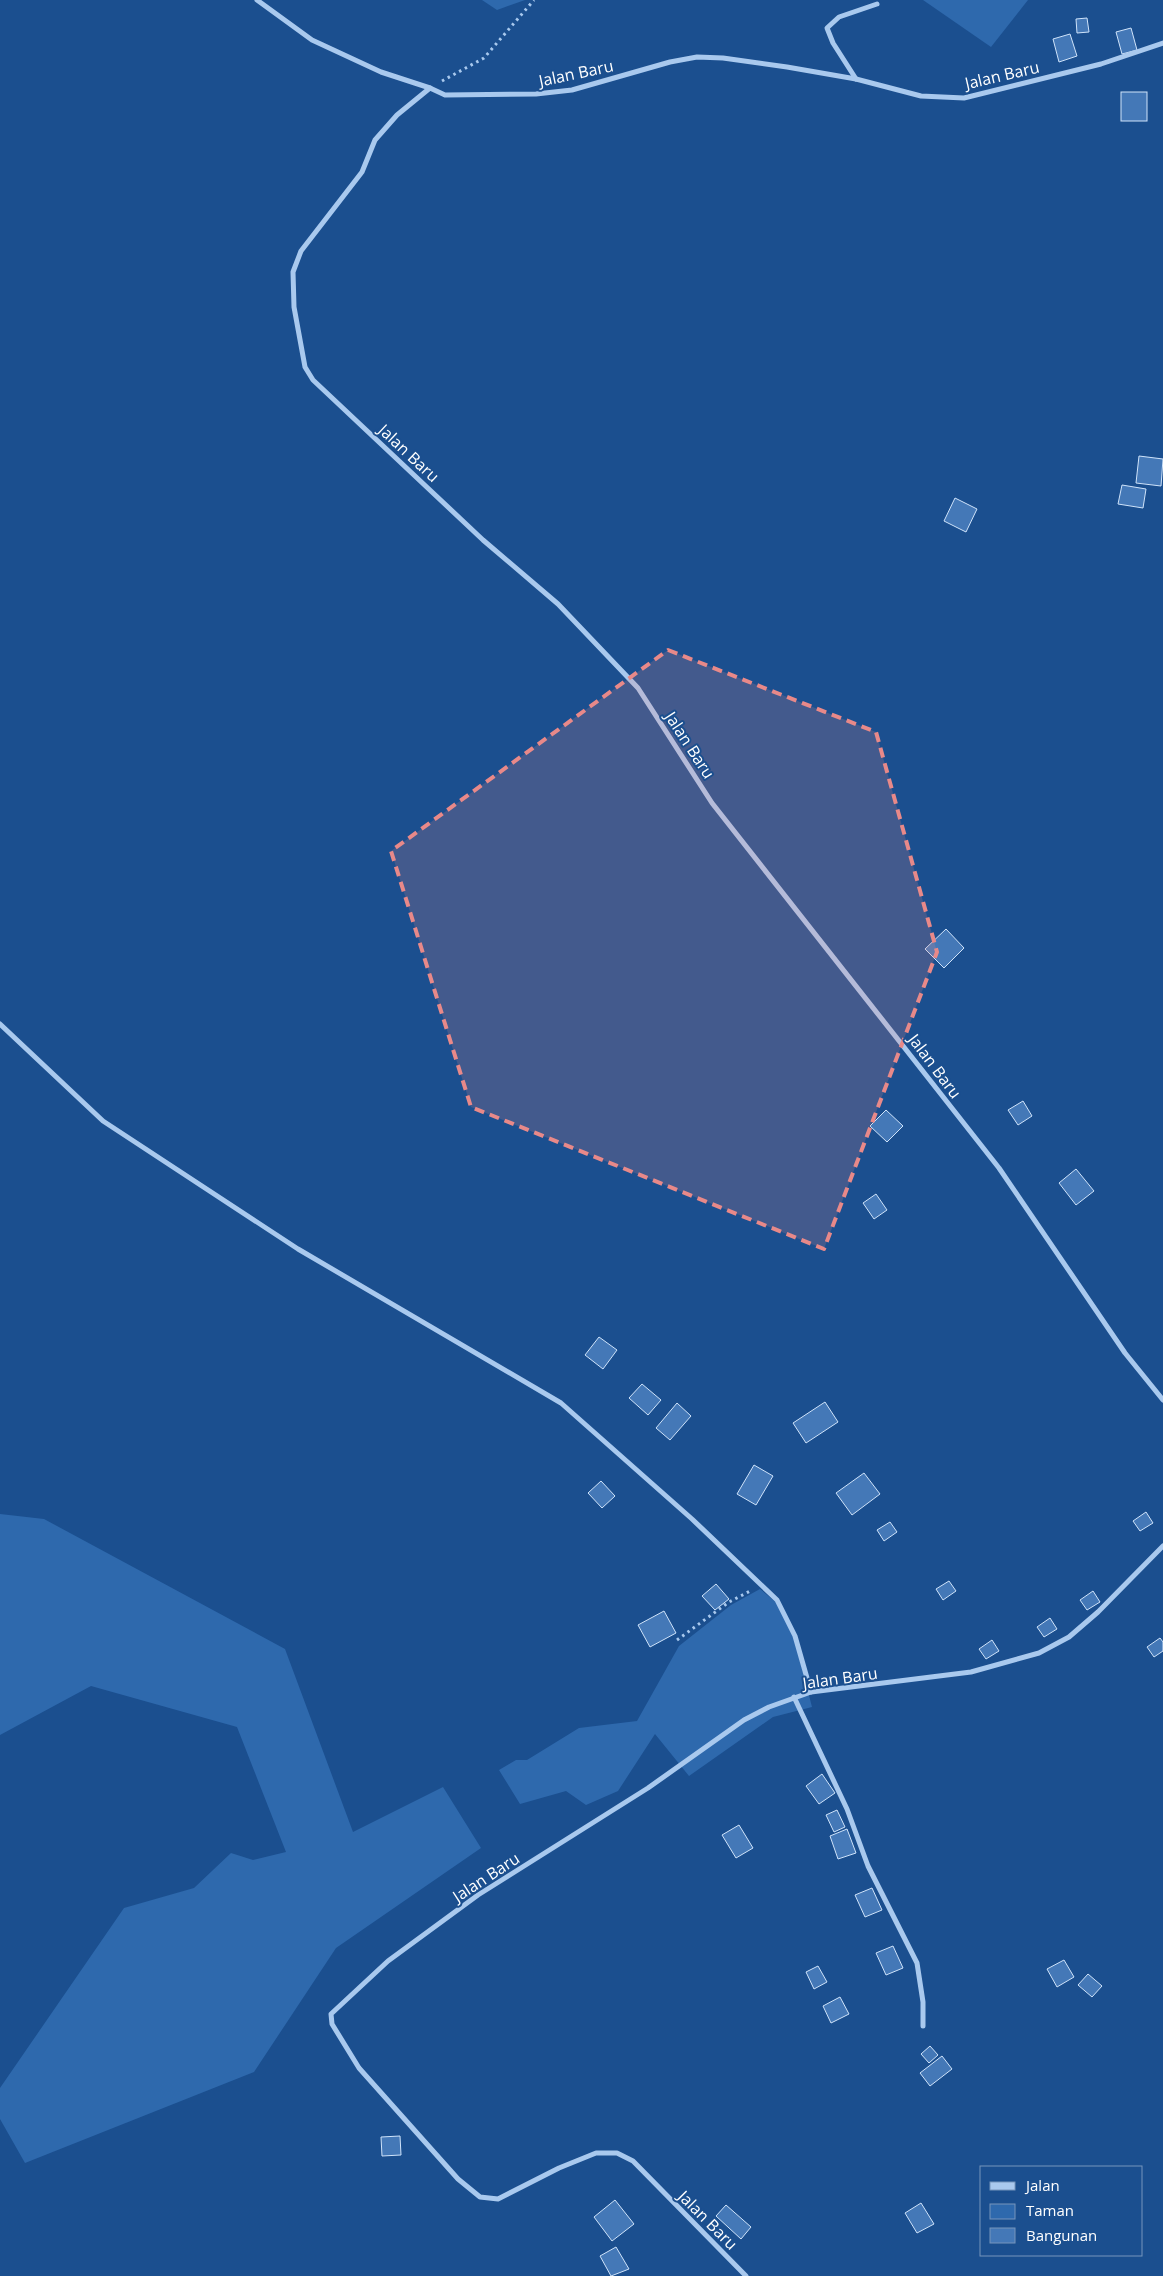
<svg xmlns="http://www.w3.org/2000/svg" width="1163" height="2276" font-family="'Open Sans',sans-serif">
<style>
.green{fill:#2e69ad}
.building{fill:#4478b7;stroke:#cfe3fa}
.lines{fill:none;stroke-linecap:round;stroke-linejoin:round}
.path{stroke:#a9c9ee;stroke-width:3;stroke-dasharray:2.5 4;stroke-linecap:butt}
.street{stroke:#a9c9ee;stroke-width:5}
.marked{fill:#e88989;fill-opacity:0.2;stroke:#e88989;stroke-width:4;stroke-dasharray:10 6;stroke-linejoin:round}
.labels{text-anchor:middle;stroke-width:4;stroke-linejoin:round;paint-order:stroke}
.street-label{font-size:16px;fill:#fff;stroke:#1b4f8f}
</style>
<rect width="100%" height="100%" fill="#1b4f8f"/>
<g class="green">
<polygon points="482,0 525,0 497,10"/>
<polygon points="923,0 1028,0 991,47"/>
<polygon points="0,1514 44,1519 285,1649 353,1832 443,1787 481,1848 336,1948 254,2072 25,2163 0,2119 0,2088 124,1908 194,1888 231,1853 253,1860 286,1852 237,1727 91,1686 0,1735"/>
<polygon points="760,1589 778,1604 795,1641 812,1707 773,1717 689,1776 655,1734 618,1791 586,1805 566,1791 520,1804 499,1770 516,1760 527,1760 579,1728 637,1721 679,1646 731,1605"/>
</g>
<g class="building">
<polygon points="1087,18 1089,32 1077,33 1076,19"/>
<polygon points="1131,28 1137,50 1122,54 1116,32"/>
<polygon points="1070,34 1077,56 1059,62 1053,39"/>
<rect x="1121" y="92" width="26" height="29"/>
<polygon points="1139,456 1163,459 1161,486 1136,483"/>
<polygon points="1122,485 1146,489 1143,508 1118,504"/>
<polygon points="955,498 977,509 966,532 944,521"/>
<polygon points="946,929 964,948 944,968 925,949"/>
<polygon points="1023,1101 1032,1116 1018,1125 1008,1110"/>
<polygon points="886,1110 903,1126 887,1142 870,1126"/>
<polygon points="1076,1169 1094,1191 1076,1205 1059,1183"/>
<polygon points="876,1194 887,1210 874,1219 863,1203"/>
<polygon points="599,1337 617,1350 603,1369 585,1355"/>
<polygon points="642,1384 661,1400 648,1415 629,1398"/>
<polygon points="825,1402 838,1422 806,1443 793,1423"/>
<polygon points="677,1403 691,1416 670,1440 656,1428"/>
<polygon points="754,1465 773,1476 756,1505 737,1494"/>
<polygon points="864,1473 880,1494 852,1515 836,1493"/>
<polygon points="601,1481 615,1496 602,1508 588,1493"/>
<polygon points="1146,1512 1153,1523 1140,1531 1133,1521"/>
<polygon points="890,1522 897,1532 884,1541 877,1530"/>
<polygon points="949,1581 956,1591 943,1600 936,1589"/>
<polygon points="716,1584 729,1599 715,1610 702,1596"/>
<polygon points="1093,1591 1100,1602 1087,1610 1080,1600"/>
<polygon points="664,1611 676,1633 650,1647 638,1625"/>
<polygon points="1050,1618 1057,1629 1044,1637 1037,1627"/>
<polygon points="1160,1638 1163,1642 1163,1651 1154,1657 1147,1647"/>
<polygon points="992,1640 999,1651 986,1659 979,1649"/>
<polygon points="822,1774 835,1793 819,1804 806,1786"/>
<polygon points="837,1810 845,1827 834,1832 826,1815"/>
<polygon points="739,1825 753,1848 736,1858 722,1835"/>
<polygon points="847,1829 856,1853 838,1859 830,1836"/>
<polygon points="872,1888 882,1910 865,1917 855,1895"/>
<polygon points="893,1946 903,1968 886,1975 876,1953"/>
<polygon points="1064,1960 1074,1977 1057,1987 1047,1969"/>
<polygon points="818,1966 827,1982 814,1989 806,1972"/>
<polygon points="1088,1974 1102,1986 1092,1997 1078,1985"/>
<polygon points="840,1997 849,2014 831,2023 823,2006"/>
<polygon points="930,2046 938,2055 929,2063 921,2054"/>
<polygon points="942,2056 952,2069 930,2086 920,2073"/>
<polygon points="400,2136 401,2155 382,2156 381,2137"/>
<polygon points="615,2200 634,2224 612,2241 594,2217"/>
<polygon points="921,2203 934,2224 917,2233 905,2213"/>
<polygon points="726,2205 751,2227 741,2239 716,2216"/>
<polygon points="616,2247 629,2269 611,2276 600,2256"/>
</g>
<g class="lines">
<g class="path">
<polyline points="442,81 484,58 534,0"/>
<polyline points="677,1640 729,1602 752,1590"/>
</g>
<g class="street">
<polyline points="257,0 312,40 381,72 430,88"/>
<polyline points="1163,43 1101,64 964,98 921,96 856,79 787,67 723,58 697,57 670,62 572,90 536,94 445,95 430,88 397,115 375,140 362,172 301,251 293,272 294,307 305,367 313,380 483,540 558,604 638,688 712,803 999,1168 1125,1353 1163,1400"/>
<polyline points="856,79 833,43 827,28 839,17 877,4"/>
<polyline points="0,1024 103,1121 298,1249 561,1403 692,1519 777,1600 795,1636 811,1692"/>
<polyline points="794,1697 847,1809 868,1866 917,1963 923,2002 923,2026"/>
<polyline points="746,2276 633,2161 617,2153 596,2153 559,2168 498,2199 480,2197 458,2179 359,2068 332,2024 331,2014 388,1961 478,1895 648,1788 744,1720 769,1707 811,1692 971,1672 1039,1653 1069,1637 1098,1612 1163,1546"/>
</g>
</g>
<path class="marked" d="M668 650 876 732 937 952 824 1249 471 1107 391 851Z"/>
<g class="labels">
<g class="street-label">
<text transform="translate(576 73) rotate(-12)" y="6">Jalan Baru</text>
<text transform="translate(1002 75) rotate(-13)" y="6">Jalan Baru</text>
<text transform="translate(409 453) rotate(43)" y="6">Jalan Baru</text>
<text transform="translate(690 745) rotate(57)" y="6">Jalan Baru</text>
<text transform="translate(935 1066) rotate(53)" y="6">Jalan Baru</text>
<text transform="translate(840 1678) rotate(-8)" y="6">Jalan Baru</text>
<text transform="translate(486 1877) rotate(-33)" y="6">Jalan Baru</text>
<text transform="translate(708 2220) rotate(45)" y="6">Jalan Baru</text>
</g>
</g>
<rect x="980" y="2166" width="162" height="90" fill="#1b4f8f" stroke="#7695bc"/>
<rect x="990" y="2182" width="25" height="8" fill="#a9c9ee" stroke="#7695bc"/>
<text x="1026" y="2191" font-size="15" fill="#ffffff">Jalan</text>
<rect x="990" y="2204" width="25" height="15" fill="#2e69ad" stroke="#7695bc"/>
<text x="1026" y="2216" font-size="15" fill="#ffffff">Taman</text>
<rect x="990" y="2228" width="25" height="15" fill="#4478b7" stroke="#7695bc"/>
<text x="1026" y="2241" font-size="15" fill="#ffffff">Bangunan</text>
</svg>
